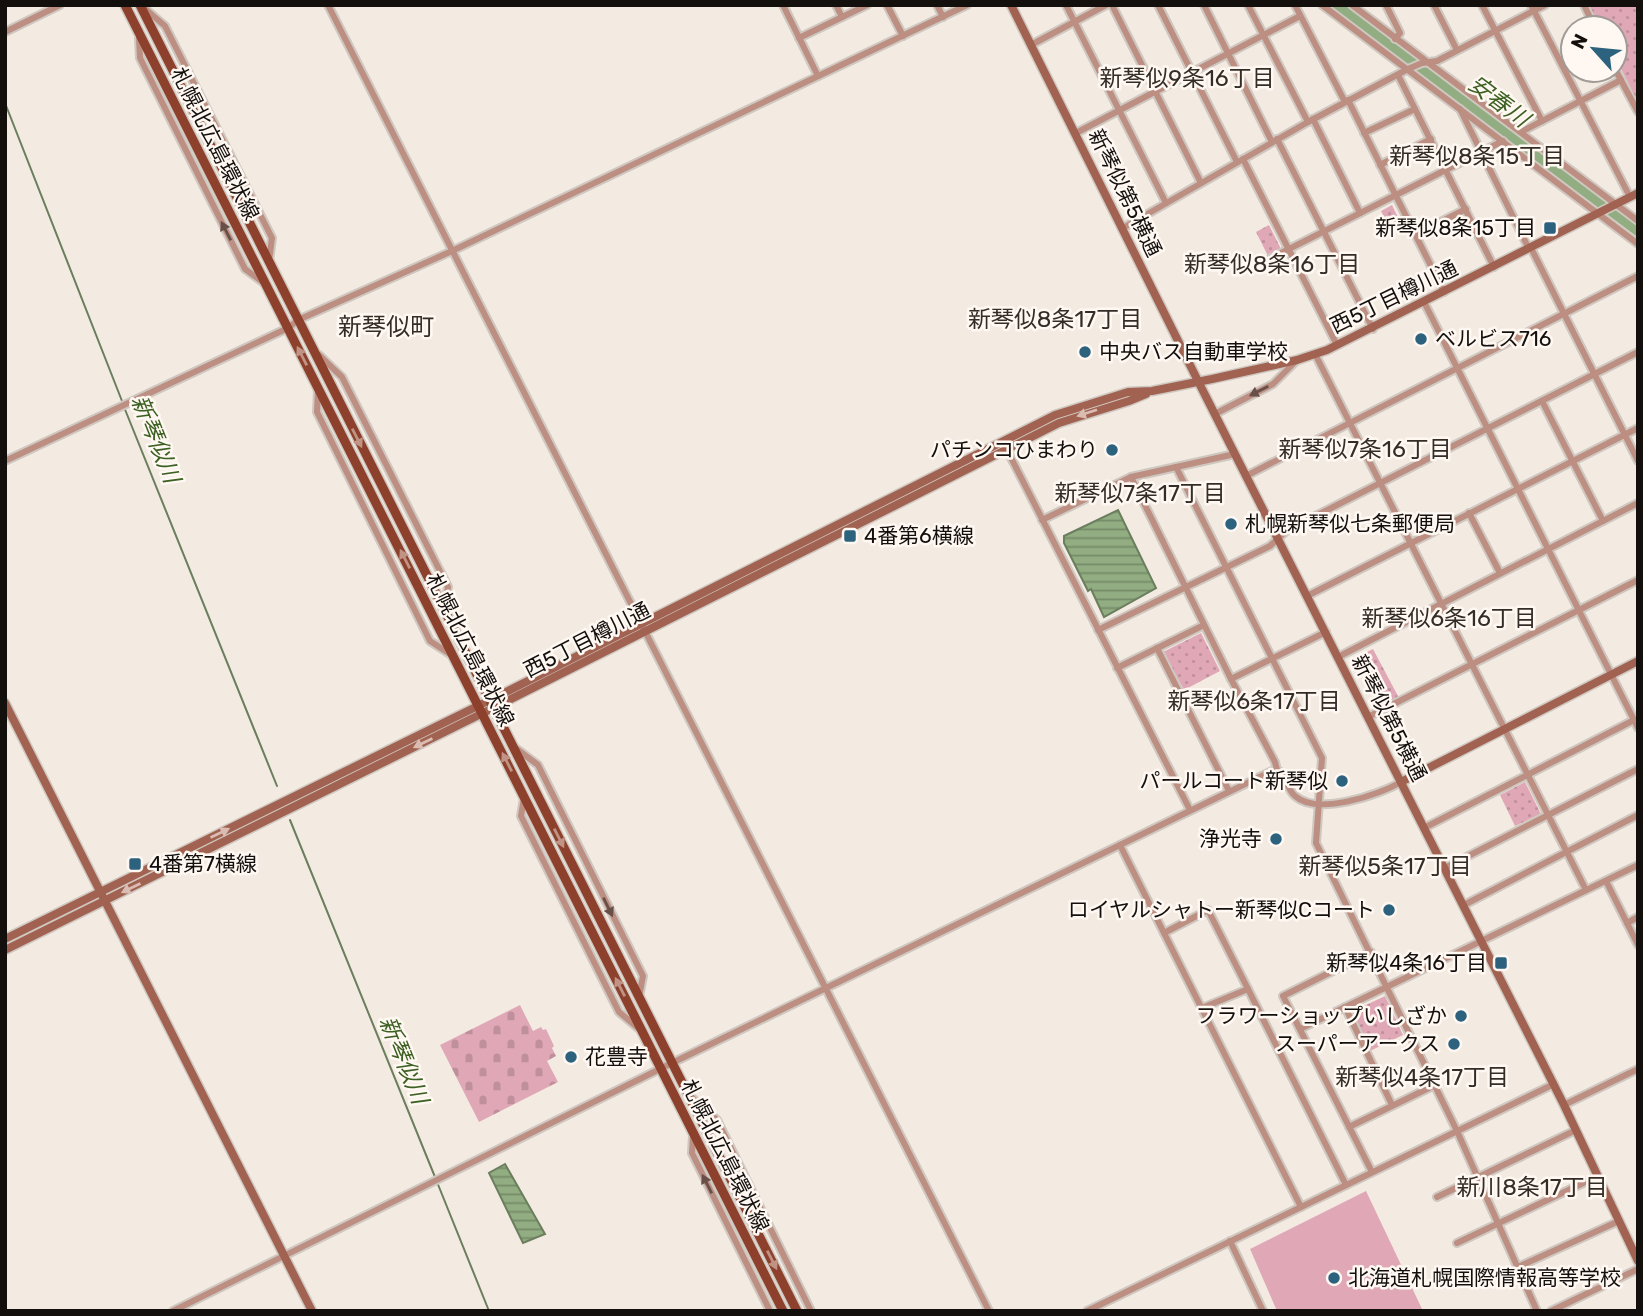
<svg xmlns="http://www.w3.org/2000/svg" width="1643" height="1316" font-family="Rubik,'Noto Sans JP',sans-serif">
<style>
.cemetery{fill:url(#cemetery-stones)}
.park{fill:url(#park-dots)}
.garden{fill:#e0a8b6}
.water{fill:url(#water-rules);stroke:#6b7e5e;stroke-width:2}
.lines{fill:none;stroke-linecap:round;stroke-linejoin:round}
.stream{stroke:#6b7e5e;stroke-width:2}
.river{stroke:#91ad81;stroke-width:12}
.street-casing{stroke:#cfc8c0;stroke-width:10}
.secondary-casing{stroke:#cfc8c0;stroke-width:11}
.primary-casing{stroke:#cfc8c0;stroke-width:12}
.street{stroke:#bd8f83;stroke-width:6}
.secondary{stroke:#a26251;stroke-width:8}
.primary{stroke:#8d402c;stroke-width:9}
.oneway{fill:#684f48}
.oneway2{fill:#c09385}
.oneway3{fill:#dabcb2}
.poi-dot{fill:#2c627e;stroke:#fff8f2;stroke-width:2.5}
.labels{text-anchor:middle;stroke-width:5;stroke-linejoin:round;paint-order:stroke}
.street-label{font-size:21px;fill:#120f0d;stroke:#fff8f2}
.poi-label{font-size:21px;fill:#120f0d;stroke:#fff8f2;text-anchor:end}
.neighbourhood-label{font-size:23px;fill:#332d26;stroke:#fff8f2}
.water-label{font-size:23px;font-style:italic;fill:#3c6022;stroke:#fff8f2}
.quarter-label{font-size:24px;fill:#332d26;stroke:#fff8f2}
</style>
<defs>
<pattern id="cemetery-stones" width="16" height="16" patternUnits="userSpaceOnUse" patternTransform="scale(1.75)"><rect width="16" height="16" fill="#e0a8b6"/><path d="M2 7V4a2 2 0 0 1 4 0v3zM10 15v-3a2 2 0 0 1 4 0v3z" fill="#bf8f9b"/></pattern>
<pattern id="park-dots" width="8" height="8" patternUnits="userSpaceOnUse" patternTransform="scale(1.75)"><rect width="8" height="8" fill="#e0a8b6"/><path d="M2 2h.1M6 6h.1" fill="none" stroke="#bf8f9b" stroke-width="1.8" stroke-linecap="round"/></pattern>
<pattern id="water-rules" width="6" height="5" patternUnits="userSpaceOnUse" patternTransform="scale(1.75)"><rect width="6" height="5" fill="#91ad81"/><path d="M0 2.5h6" fill="none" stroke="#758b68"/></pattern>
</defs>
<rect width="100%" height="100%" fill="#f3ebe2"/>
<polygon class="cemetery" points="520,1005 533,1031 541,1027 543,1030 546,1029 554,1046 552,1048 556,1056 547,1061 558,1082 479,1122 440,1045"/>
<g class="park">
<polygon points="1589,5 1638,5 1638,103 1615,57 1615,28 1600,28"/>
<polygon points="1392,205 1403,228 1392,233 1381,211"/>
<polygon points="1269,225 1281,249 1268,256 1256,232"/>
<polygon points="1201,633 1220,671 1184,690 1163,652"/>
<polygon points="1373,649 1399,698 1387,704 1361,655"/>
<polygon points="1525,782 1541,814 1515,826 1500,795"/>
<polygon points="1385,996 1403,1035 1370,1051 1351,1012"/>
</g>
<polygon class="garden" points="1366,1191 1423,1311 1277,1311 1250,1249"/>
<g class="water">
<polygon points="1118,510 1156,588 1104,617 1091,589 1088,591 1064,543 1064,536"/>
<polygon points="505,1164 545,1234 523,1243 489,1173"/>
</g>
<g class="lines">
<g class="stream">
<polyline points="5,103 122,401"/>
<polyline points="124,407 277,786"/>
<polyline points="290,820 435,1177"/>
<polyline points="437,1182 489,1311"/>
</g>
<polyline class="river" points="1336,5 1638,230"/>
<defs>
<g id="street">
<polyline points="328,5 989,1311"/>
<polyline points="783,5 818,76"/>
<polyline points="836,5 842,17"/>
<polyline points="887,5 903,36"/>
<polyline points="937,5 943,17"/>
<polyline points="1066,5 1166,203"/>
<polyline points="1112,5 1201,183"/>
<polyline points="1158,5 1237,162"/>
<polyline points="1204,5 1272,142"/>
<polyline points="1248,5 1308,122"/>
<polyline points="1295,5 1345,102"/>
<polyline points="1322,5 1638,244"/>
<polyline points="1352,5 1638,221"/>
<polyline points="1386,5 1400,33 1395,39"/>
<polyline points="1434,5 1457,50"/>
<polyline points="1482,5 1542,121"/>
<polyline points="1531,5 1630,197"/>
<polyline points="1584,5 1595,28"/>
<polyline points="143,7 165,26 272,238 269,261"/>
<polyline points="5,32 60,5"/>
<polyline points="139,38 140,58 245,269 264,283"/>
<polyline points="799,38 867,5"/>
<polyline points="1031,45 1106,5"/>
<polyline points="1615,69 1638,112"/>
<polyline points="1398,75 1494,267"/>
<polyline points="1348,100 1444,292"/>
<polyline points="1460,109 1529,249"/>
<polyline points="1313,119 1360,213"/>
<polyline points="1521,132 1621,80"/>
<polyline points="1076,133 1300,16"/>
<polyline points="1364,133 1415,109"/>
<polyline points="1277,139 1373,329"/>
<polyline points="1243,159 1337,345"/>
<polyline points="1380,165 1431,139"/>
<polyline points="1123,228 1308,122 1408,69 1422,63 1437,61 1545,5"/>
<polyline points="1415,235 1466,209"/>
<polyline points="1531,248 1638,461"/>
<polyline points="1271,258 1503,141"/>
<polyline points="1424,302 1638,728"/>
<polyline points="1315,354 1586,890"/>
<polyline points="319,355 342,377 448,587 444,610"/>
<polyline points="318,390 317,412 430,641 453,656"/>
<polyline points="1542,401 1603,521"/>
<polyline points="1215,414 1273,384 1297,360"/>
<polyline points="1003,442 1190,810"/>
<polyline points="5,461 288,328 298,320 452,251 967,5"/>
<polyline points="1176,467 1322,758 1316,843 1457,1131 1537,1311"/>
<polyline points="1246,476 1638,276"/>
<polyline points="1131,477 1231,679 1275,762 1277,770"/>
<polyline points="1469,513 1500,573"/>
<polyline points="1042,520 1131,477 1235,454"/>
<polyline points="1307,596 1638,428"/>
<polyline points="1098,630 1270,546 1286,531 1638,352"/>
<polyline points="1157,648 1229,791"/>
<polyline points="1338,657 1638,503"/>
<polyline points="1117,668 1204,625"/>
<polyline points="1231,679 1326,632"/>
<polyline points="1368,717 1638,580"/>
<polyline points="514,747 538,765 643,976 639,997"/>
<polyline points="524,798 521,816 619,1012 638,1028"/>
<polyline points="1424,828 1634,720"/>
<polyline points="1120,845 1301,1207"/>
<polyline points="1445,868 1638,769"/>
<polyline points="1606,881 1638,945"/>
<polyline points="1464,905 1638,815"/>
<polyline points="1627,923 1638,917"/>
<polyline points="1164,933 1208,910 1248,989"/>
<polyline points="1371,952 1283,996 1372,1172"/>
<polyline points="1345,1007 1392,1105"/>
<polyline points="1202,1008 1248,989 1346,1185"/>
<polyline points="1300,1029 1638,865"/>
<polyline points="692,1098 717,1120 811,1311"/>
<polyline points="1564,1105 1638,1069"/>
<polyline points="1349,1127 1435,1085"/>
<polyline points="693,1135 692,1153 770,1311"/>
<polyline points="1437,1197 1576,1130"/>
<polyline points="1230,1241 1263,1311"/>
<polyline points="1457,1243 1598,1176"/>
<polyline points="1518,1267 1619,1221"/>
<path d="M173 1311 672 1063 1272 771 1281 772C1286 779 1288 790 1295 796 1317 816 1379 795 1401 782"/>
<polyline points="1087,1311 1554,1084"/>
<polyline points="1551,1311 1638,1269"/>
</g>
<g id="secondary">
<polyline points="1011,5 1198,381 1564,1105 1638,1261"/>
<polyline points="5,703 312,1311"/>
<polyline points="1401,782 1638,661"/>
<polyline points="5,939 490,700 1055,415 1128,392 1152,391 1212,379 1297,360 1327,350 1638,193"/>
<polyline points="5,950 493,708 1059,423 1129,401 1146,394"/>
</g>
<g id="primary">
<polyline points="125,5 783,1311"/>
<polyline points="140,5 797,1311"/>
</g>
</defs>
<use href="#street" class="street-casing"/>
<use href="#secondary" class="secondary-casing"/>
<use href="#primary" class="primary-casing"/>
<use href="#street" class="street"/>
<use href="#secondary" class="secondary"/>
<use href="#primary" class="primary"/>
</g>
<defs><path id="oneway-solid" d="M-6-.8H1V-3.2L6.5 0L1 3.2V.8H-6Z" transform="scale(1.75)"/></defs>
<g class="oneway">
<use href="#oneway-solid" transform="translate(226 231) rotate(-117)"/>
<use href="#oneway-solid" transform="translate(1259 391) rotate(153)"/>
<use href="#oneway-solid" transform="translate(608 907) rotate(64)"/>
<use href="#oneway-solid" transform="translate(707 1184) rotate(-117)"/>
</g>
<g class="oneway2">
<use href="#oneway-solid" transform="translate(302 356) rotate(-117)"/>
<use href="#oneway-solid" transform="translate(357 438) rotate(63)"/>
<use href="#oneway-solid" transform="translate(405 559) rotate(-117)"/>
<use href="#oneway-solid" transform="translate(507 762) rotate(-117)"/>
<use href="#oneway-solid" transform="translate(559 838) rotate(63)"/>
<use href="#oneway-solid" transform="translate(620 987) rotate(-117)"/>
<use href="#oneway-solid" transform="translate(772 1260) rotate(63)"/>
</g>
<g class="oneway3">
<use href="#oneway-solid" transform="translate(1087 413) rotate(162)"/>
<use href="#oneway-solid" transform="translate(423 743) rotate(154)"/>
<use href="#oneway-solid" transform="translate(220 833) rotate(-26)"/>
<use href="#oneway-solid" transform="translate(131 888) rotate(154)"/>
</g>
<g class="poi-dot">
<rect x="1543" y="221" width="14" height="14" rx="3.5"/>
<circle cx="1421" cy="339" r="7"/>
<circle cx="1085" cy="352" r="7"/>
<circle cx="1112" cy="450" r="7"/>
<circle cx="1231" cy="524" r="7"/>
<rect x="843" y="529" width="14" height="14" rx="3.5"/>
<circle cx="1342" cy="781" r="7"/>
<circle cx="1276" cy="839" r="7"/>
<rect x="128" y="857" width="14" height="14" rx="3.5"/>
<circle cx="1389" cy="910" r="7"/>
<rect x="1494" y="956" width="14" height="14" rx="3.5"/>
<circle cx="1461" cy="1016" r="7"/>
<circle cx="1454" cy="1044" r="7"/>
<circle cx="571" cy="1057" r="7"/>
<circle cx="1334" cy="1278" r="7"/>
</g>
<g class="labels">
<g class="street-label">
<text transform="translate(215 144) rotate(63)" y="7">札幌北広島環状線</text>
<text transform="translate(1125 193) rotate(64)" y="7">新琴似第5横通</text>
<text transform="translate(1394 297) rotate(-26)" y="7">西5丁目樽川通</text>
<text transform="translate(587 640) rotate(-27)" y="7">西5丁目樽川通</text>
<text transform="translate(470 650) rotate(63)" y="7">札幌北広島環状線</text>
<text transform="translate(1389 718) rotate(63)" y="7">新琴似第5横通</text>
<text transform="translate(725 1156) rotate(63)" y="7">札幌北広島環状線</text>
</g>
<g class="poi-label">
<text x="1536" y="235">新琴似8条15丁目</text>
<text x="1435" y="346" text-anchor="start">ベルビス716</text>
<text x="1099" y="359" text-anchor="start">中央バス自動車学校</text>
<text x="1098" y="457">パチンコひまわり</text>
<text x="1245" y="531" text-anchor="start">札幌新琴似七条郵便局</text>
<text x="864" y="543" text-anchor="start">4番第6横線</text>
<text x="1328" y="788">パールコート新琴似</text>
<text x="1262" y="846">浄光寺</text>
<text x="149" y="871" text-anchor="start">4番第7横線</text>
<text x="1375" y="917">ロイヤルシャトー新琴似Cコート</text>
<text x="1487" y="970">新琴似4条16丁目</text>
<text x="1447" y="1023">フラワーショップいしざか</text>
<text x="1440" y="1051">スーパーアークス</text>
<text x="585" y="1064" text-anchor="start">花豊寺</text>
<text x="1348" y="1285" text-anchor="start">北海道札幌国際情報高等学校</text>
</g>
<g class="neighbourhood-label">
<text x="1187" y="86">新琴似9条16丁目</text>
<text x="1477" y="164">新琴似8条15丁目</text>
<text x="1272" y="272">新琴似8条16丁目</text>
<text x="1055" y="327">新琴似8条17丁目</text>
<text x="1365" y="457">新琴似7条16丁目</text>
<text x="1140" y="501">新琴似7条17丁目</text>
<text x="1449" y="626">新琴似6条16丁目</text>
<text x="1254" y="709">新琴似6条17丁目</text>
<text x="1385" y="874">新琴似5条17丁目</text>
<text x="1422" y="1085">新琴似4条17丁目</text>
<text x="1532" y="1195">新川8条17丁目</text>
</g>
<g class="water-label">
<text transform="translate(1499 101) rotate(37)" y="8">安春川</text>
<text transform="translate(156 439) rotate(68)" y="8">新琴似川</text>
<text transform="translate(404 1060) rotate(68)" y="8">新琴似川</text>
</g>
<g class="quarter-label">
<text x="386" y="335">新琴似町</text>
</g>
</g>
<rect width="1643" height="1316" fill="none" stroke="#120f0d" stroke-width="14"/>
<g transform="translate(1594 49) rotate(297)"><circle r="33" fill="#fff8f2" stroke="#a09b96" stroke-width="2"/>
<path d="M0-5L12 26L0 18L-12 26Z" fill="#2c627e"/>
<text y="-10" font-size="19" font-weight="bold" text-anchor="middle" fill="#120f0d">N</text>
</g>
</svg>
